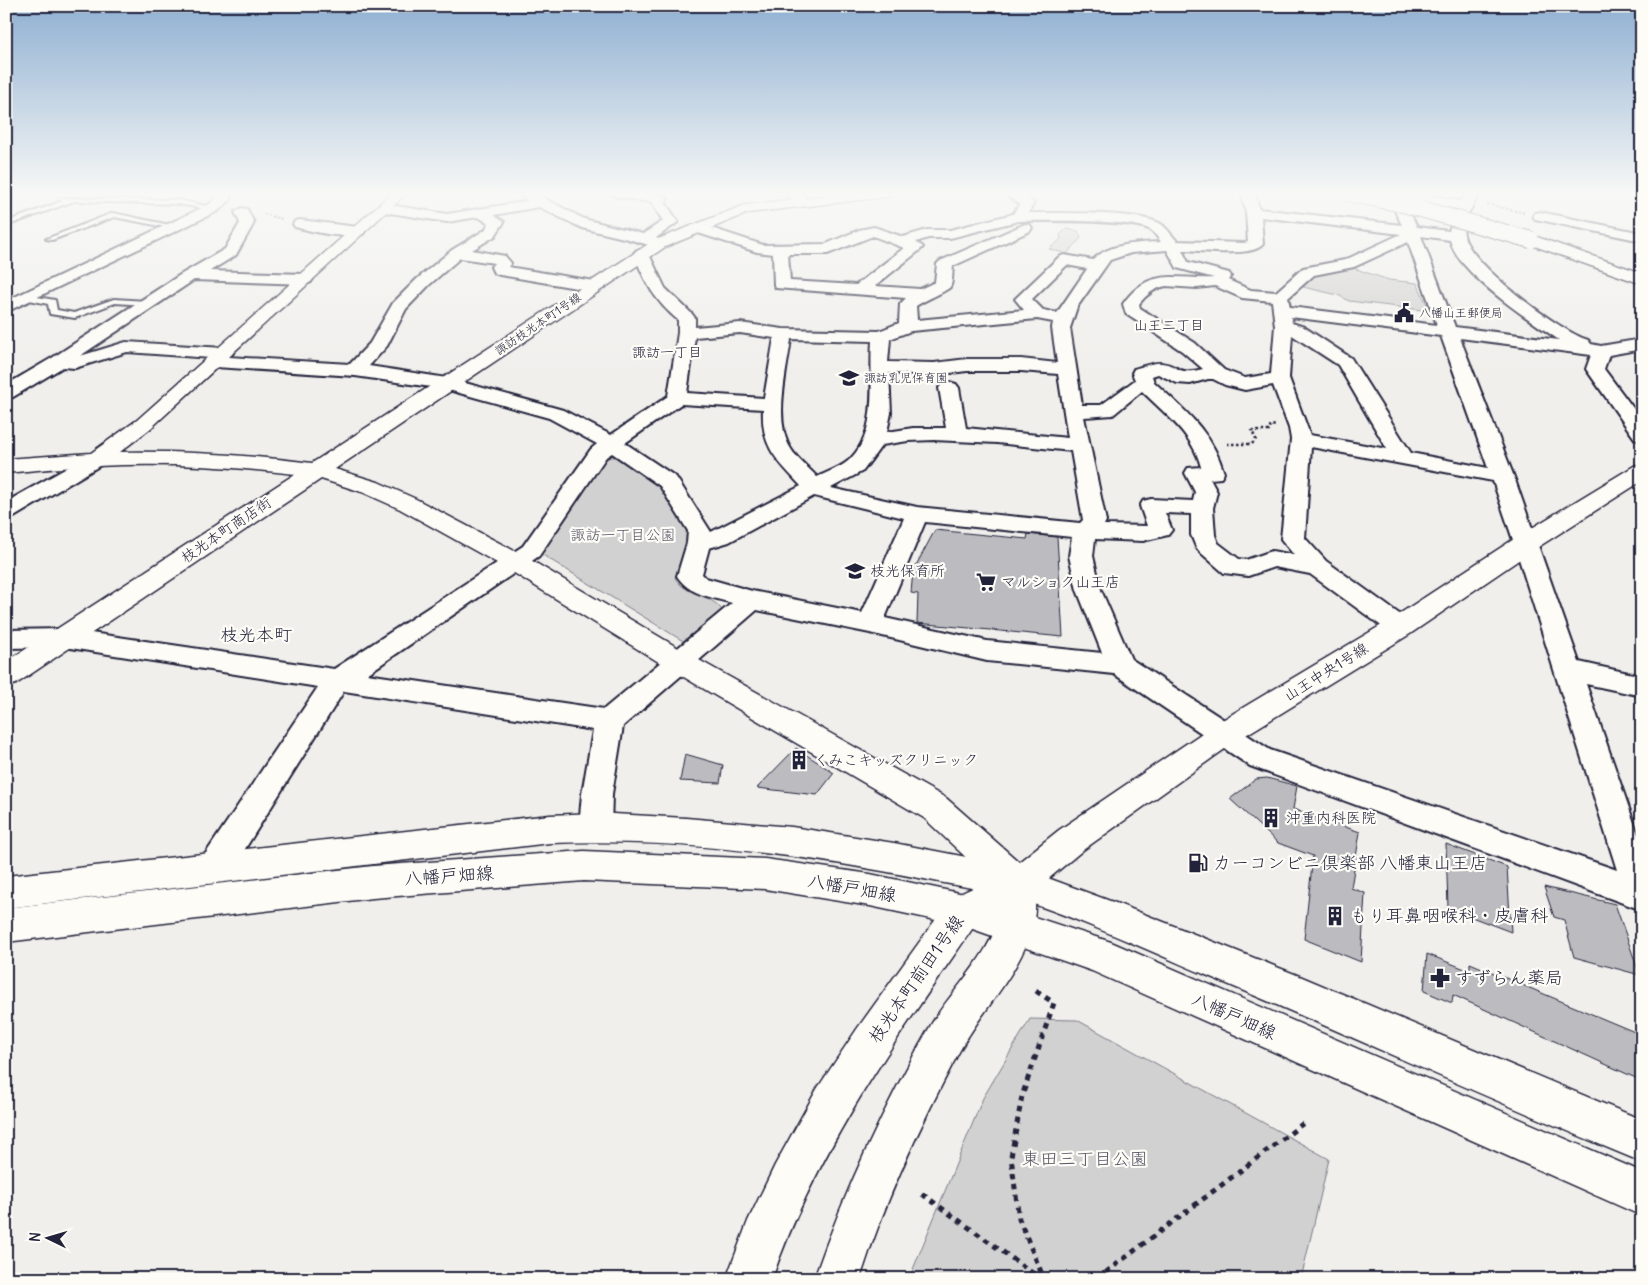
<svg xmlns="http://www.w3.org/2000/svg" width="1648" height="1285" font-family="Delius,'Klee One',sans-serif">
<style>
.green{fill:#d2d1d1;stroke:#7a7a86}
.building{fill:#bcbcc0;stroke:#22223b}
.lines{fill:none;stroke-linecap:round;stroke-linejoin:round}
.lane-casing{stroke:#22223b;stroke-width:4}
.street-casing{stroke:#22223b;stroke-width:4}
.secondary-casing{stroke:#22223b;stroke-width:3}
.primary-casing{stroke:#22223b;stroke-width:3}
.highway-casing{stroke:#22223b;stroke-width:3}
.path-far2{stroke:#22223b;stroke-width:2;stroke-dasharray:2 2;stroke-linecap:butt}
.path-far1{stroke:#22223b;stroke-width:2.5;stroke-dasharray:2.5 2.5;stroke-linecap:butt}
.path{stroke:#22223b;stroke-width:5;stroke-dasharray:5.5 5.5;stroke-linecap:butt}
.lane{fill:#fdfcf7;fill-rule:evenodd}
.street{fill:#fdfcf7;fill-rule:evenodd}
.secondary{fill:#fdfcf7;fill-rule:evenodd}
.primary{fill:#fdfcf7;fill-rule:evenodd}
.highway{fill:#fdfcf7;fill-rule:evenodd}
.highway-bridge-casing{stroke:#22223b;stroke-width:18;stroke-linecap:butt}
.highway-bridge{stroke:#fdfcf7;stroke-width:16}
.labels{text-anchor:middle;stroke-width:4.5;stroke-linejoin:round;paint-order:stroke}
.far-poi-label{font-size:12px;fill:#22223b;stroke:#fdfcf7;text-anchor:start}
.far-street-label{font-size:12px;fill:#22223b;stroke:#fdfcf7}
.far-neighbourhood-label{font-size:14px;fill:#22223b;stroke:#fdfcf7}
.street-label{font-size:15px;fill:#22223b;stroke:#fdfcf7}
.park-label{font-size:15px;fill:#575768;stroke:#fdfcf7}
.poi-label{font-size:15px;fill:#22223b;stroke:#fdfcf7;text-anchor:start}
.quarter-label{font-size:18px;fill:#22223b;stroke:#fdfcf7}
.near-poi-label{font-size:18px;fill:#22223b;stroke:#fdfcf7;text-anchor:start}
.near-street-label{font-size:18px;fill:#22223b;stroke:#fdfcf7}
.near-park-label{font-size:18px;fill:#575768;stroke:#fdfcf7}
</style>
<rect width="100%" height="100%" fill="#f0efec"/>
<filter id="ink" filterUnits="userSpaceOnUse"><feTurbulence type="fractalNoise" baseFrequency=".02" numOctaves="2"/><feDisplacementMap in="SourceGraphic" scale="10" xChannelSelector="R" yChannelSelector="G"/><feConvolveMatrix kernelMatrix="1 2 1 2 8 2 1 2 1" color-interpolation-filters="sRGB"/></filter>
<g filter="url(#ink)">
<g class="green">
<polygon points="1066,229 1078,231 1081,238 1067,254 1049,249 1061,239 1060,235"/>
<polygon points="1350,267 1389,280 1417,283 1430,311 1349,301 1338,295 1303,287 1316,275"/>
<path d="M611 457H619L657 482 684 521 690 535 675 578C687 597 710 593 722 610L683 641 541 554 599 462Z"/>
<polygon points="1030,1019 1077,1020 1329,1159 1301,1279 909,1279 983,1098"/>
</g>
<g class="building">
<polygon points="935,530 1027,539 1028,534 1057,537 1063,637 917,623 918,594 911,593 913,571"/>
<polygon points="796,748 834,773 817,795 757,788"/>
<polygon points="685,754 723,765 720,783 680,781"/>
<polygon points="1267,778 1297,786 1293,809 1360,832 1351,888 1365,893 1361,962 1304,939 1313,856 1278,843 1230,799 1256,779"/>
<polygon points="1446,844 1507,867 1511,932 1448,908"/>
<polygon points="1544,887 1615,904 1640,975 1574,957 1564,920 1554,917"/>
<polygon points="1427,954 1470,971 1470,963 1637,1033 1638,1079 1453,995 1452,1003 1424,991"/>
</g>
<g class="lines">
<defs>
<g id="lane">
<polygon points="59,198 178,200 216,208 213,210 178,204 74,201 6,226 6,222 63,201 59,200"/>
<polygon points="113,213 179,227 176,229 114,217 52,240 46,239"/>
<polygon points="25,295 55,300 57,310 74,313 114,299 147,301 151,303 147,305 115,303 75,318 50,314 48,304 25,299"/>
</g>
<g id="street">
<polygon points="215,193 229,193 231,199 218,211 6,312 6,301 208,205 217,198"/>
<path d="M518 193H534L584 219 643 234 663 221 651 202 617 197 610 193C623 192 660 190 668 199L665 202 678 222 656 238 664 241 666 244 664 247 659 248 628 239 582 228 539 207 494 215 504 222 495 236 472 250 505 256 511 263 508 267 594 281 600 283 602 286 600 289 594 291 500 275 494 273 491 267 494 263 460 258 429 285 406 309 387 346 369 366 447 378 563 410 611 435 668 396 678 333V320C655 301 644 281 634 253L637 250H647L665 288 692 314 695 318V327L740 323 783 329 879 331 899 323 900 304 906 298 776 288 774 285 773 254 757 252 692 231 690 228 692 225H702L763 245 826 244 859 230 874 227 903 237 927 230H950L1013 214 1020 204 1003 193H1023L1034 203 1028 213C1055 213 1141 211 1161 224 1167 228 1172 236 1177 241L1244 243 1248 242 1246 212 1241 193H1255L1259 209 1402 225 1386 193H1421L1461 201 1466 193H1480C1474 205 1461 220 1464 235 1468 263 1562 333 1588 340L1591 344 1601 346 1642 339V349L1609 355 1604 369 1642 420V441L1635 439 1586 369 1591 355 1460 338 1514 477 1579 662 1642 676V696L1586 684 1642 846V910L1250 766 1114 674 987 661 870 633 757 610 623 726 612 794 611 827 606 837 595 841 584 837 579 827 582 794 593 730 344 691 228 876 216 881 204 876 200 866 204 856 318 687 64 647 6 648V630L64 629 334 669 523 546 591 449 597 444 549 418 445 389 355 376 215 367 209 366 206 362 211 358 127 352 75 368 63 367 13 397 6 399V385L52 358 180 275 225 249 240 223 235 212 242 208 247 209 254 223 236 255 210 271 305 274 311 276 313 279 311 282 305 284 194 280 80 356 126 342 224 348 230 349 233 353 229 357 350 364 370 343 393 303 417 279 452 250 485 230 489 223 478 217 447 222 384 212 377 208 379 205 384 204 447 214 528 201ZM1402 197 1457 209 1449 231 1417 227ZM1261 217 1401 234 1345 260 1303 268 1276 292 1251 290 1228 280 1231 276 1229 273 1188 262 1182 250C1200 250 1253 258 1263 244ZM1018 221C1043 221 1132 219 1151 230 1154 232 1158 238 1161 242 1139 243 1109 243 1093 260L1064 255 1059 257 1015 299 1024 310 917 320 916 306C923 301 947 291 950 287 953 283 952 272 953 266L1030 231 1032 228 1030 225 1025 224 940 261 937 264 935 282 920 289 875 286 920 250 923 247 916 242 928 238H950ZM873 236 904 248 856 285 790 281 788 254H828ZM1421 236 1450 240C1458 274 1530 320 1559 340L1455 327ZM1408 242 1437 325 1290 307 1288 298 1314 275 1354 267ZM1167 250 1177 268 1214 278C1176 280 1149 266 1123 304L1126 314 1182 351 1203 369C1175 376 1181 365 1161 363 1153 362 1142 367 1134 369L1132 373 1135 380 1101 405H1082L1070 328 1077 307 1110 260 1131 253ZM1067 265 1087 269 1057 313 1043 310 1032 299ZM1166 286 1197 288 1215 286 1242 298 1272 301 1275 326 1271 374 1245 378 1224 370 1195 343 1140 308 1139 304C1146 295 1154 288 1166 286ZM1291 317 1441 336 1488 468 1411 453 1351 358 1304 327 1292 323ZM1037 319 1053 322 1052 328 1057 363 1021 359H967L934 363 888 362 890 339 911 331ZM740 333 774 338 764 398 687 393 695 337ZM1292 335 1338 365 1387 449 1310 435 1289 378ZM791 339 872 341C869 380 880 433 848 461 840 468 827 472 817 477 809 468 797 459 791 449 773 422 787 370 791 339ZM967 371H1021L1058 374 1068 438 966 428 959 388 956 384 949 382 942 384 939 388 946 428H913L887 432 891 413 889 373 934 375ZM1158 374 1177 383 1190 384 1208 379H1213L1225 385 1245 390 1273 385 1289 428 1291 439 1281 539 1294 555 1272 551 1246 560 1239 559 1218 543 1215 535 1213 508 1217 492 1210 479 1221 478 1224 473C1212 431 1185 411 1154 382L1152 376ZM1142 391C1165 414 1193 434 1201 467L1188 468 1185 473 1195 492 1193 501 1151 499 1143 501 1140 506 1147 526 1104 525 1106 521 1084 417 1113 415ZM681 404 763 409C761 447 777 460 801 486L711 532 676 477 625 443ZM934 440 997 443 1071 451 1083 520 1080 523 917 507 831 488 863 471 882 445 908 441ZM1311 447 1493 481 1514 543 1617 870 1270 750 1131 659 1101 590 1093 556 1095 539 1143 541 1168 535 1172 530 1165 513 1191 514V535L1196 547 1200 552 1224 573 1248 576 1274 567 1310 574 1391 633 1400 636 1409 633 1413 627 1409 621 1326 561 1305 538ZM612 453 660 486 688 531 687 543 677 576C689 595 712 597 732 603L604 709 367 674 539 556 606 457ZM814 496 904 518 862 613 752 591 706 578 702 574 709 548 729 542ZM925 522 1072 537 1069 556 1077 590 1102 653 987 641 885 618Z"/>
<polygon points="786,193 801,193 810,202 803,206 798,205"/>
<polygon points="1540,212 1642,233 1642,241 1535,219 1533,216 1535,213"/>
<path d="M300 220 358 227 363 228 365 231 363 234C343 239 315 232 295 227L293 224 295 221Z"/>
<polygon points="97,453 104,455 108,459 104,463 14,517 6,519 6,502 90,455"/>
</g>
<path id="secondary" d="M392 193H407L151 428 120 452C185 451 248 455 312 463L653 241 745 205 851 193H893L891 196 886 197 748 213 665 247 335 469 378 482 416 499 524 556 690 655 946 798 1019 862 1059 830 1214 725 1390 620 1517 537 1634 466 1642 464V481L1535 549 1410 634 1236 741 1083 850 1035 890C1035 901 1036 913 1033 924 1021 973 982 1009 959 1052 920 1125 885 1200 860 1279H814C845 1190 885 1104 932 1023 952 989 996 950 1000 910L977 922C899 1035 817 1148 772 1279H726L748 1221 775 1165 817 1089 857 1029 951 898 990 880 924 818 670 669 506 568 400 509 362 492 321 479 16 684 6 687V662L295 474C229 466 163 463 97 466 67 467 37 470 6 473V459L91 453 137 420Z"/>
<g id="primary">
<path d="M595 813 686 818 792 827 894 843 1018 867 1121 905 1302 977 1642 1120V1162C1496 1102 1352 1036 1206 975 1145 949 1083 920 1019 899 990 890 958 886 929 880 807 855 674 838 550 843L6 908V876L550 815Z"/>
<polygon points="584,851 765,859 870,874 964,894 1111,942 1642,1172 1642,1216 1092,971 964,926 870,906 765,889 584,881 373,898 6,942 6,908 373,866"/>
</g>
<polygon id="highway" points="1531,235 1642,273 1642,284 1526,243 1523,240 1526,237"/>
</defs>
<use href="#lane" class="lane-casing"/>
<use href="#street" class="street-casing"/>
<use href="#secondary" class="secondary-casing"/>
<use href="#primary" class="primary-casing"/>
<use href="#highway" class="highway-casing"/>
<g class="path-far2">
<polyline points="6,204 18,203"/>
<polyline points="1487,204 1525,213"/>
<polyline points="264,214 282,219"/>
</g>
<polyline class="path-far1" points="1227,444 1252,444 1256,439 1252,431 1269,431 1271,425 1276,426"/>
<g class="path">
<polyline points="1036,991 1054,1003 1022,1096 1011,1157 1019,1219 1044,1279"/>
<polyline points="922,1194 1041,1279"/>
<polyline points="1097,1279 1305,1122"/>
</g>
<use href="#lane" class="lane"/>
<use href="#street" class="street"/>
<use href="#secondary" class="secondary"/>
<use href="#primary" class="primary"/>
<use href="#highway" class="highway"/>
<defs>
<polyline id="highway-bridge" points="1347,193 1407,205 1531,240"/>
</defs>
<use href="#highway-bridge" class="highway-bridge-casing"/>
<use href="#highway-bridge" class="highway-bridge"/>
</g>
</g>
<linearGradient id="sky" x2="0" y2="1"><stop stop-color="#8fb0d2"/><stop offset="0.52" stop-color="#f8f8f6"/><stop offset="1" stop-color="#f8f8f6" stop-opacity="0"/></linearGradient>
<rect width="1648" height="373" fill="url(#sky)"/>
<defs>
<symbol id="civic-bare" viewBox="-9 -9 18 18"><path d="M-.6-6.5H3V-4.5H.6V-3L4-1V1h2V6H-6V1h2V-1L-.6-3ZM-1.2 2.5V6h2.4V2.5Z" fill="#22223b" stroke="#fdfcf7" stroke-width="2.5" paint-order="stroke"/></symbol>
<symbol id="school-bare" viewBox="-9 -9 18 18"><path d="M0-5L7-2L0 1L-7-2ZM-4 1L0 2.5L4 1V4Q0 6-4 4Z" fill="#22223b" stroke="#fdfcf7" stroke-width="2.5" paint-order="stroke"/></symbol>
<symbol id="supermarket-bare" viewBox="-9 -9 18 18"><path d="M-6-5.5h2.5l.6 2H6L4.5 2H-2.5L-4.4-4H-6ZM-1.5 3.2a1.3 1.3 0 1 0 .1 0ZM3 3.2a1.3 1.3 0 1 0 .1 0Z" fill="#22223b" stroke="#fdfcf7" stroke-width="2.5" paint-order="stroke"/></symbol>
<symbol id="building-bare" viewBox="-9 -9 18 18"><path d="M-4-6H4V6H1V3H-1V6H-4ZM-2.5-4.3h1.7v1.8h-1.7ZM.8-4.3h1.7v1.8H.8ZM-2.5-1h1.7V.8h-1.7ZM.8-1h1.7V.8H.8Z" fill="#22223b" stroke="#fdfcf7" stroke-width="2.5" paint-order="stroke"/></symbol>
<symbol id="fuel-bare" viewBox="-9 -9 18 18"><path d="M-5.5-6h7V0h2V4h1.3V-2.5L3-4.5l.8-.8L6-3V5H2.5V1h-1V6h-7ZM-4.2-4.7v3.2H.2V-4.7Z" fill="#22223b" stroke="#fdfcf7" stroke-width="2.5" paint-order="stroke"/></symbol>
<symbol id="pharmacy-bare" viewBox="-9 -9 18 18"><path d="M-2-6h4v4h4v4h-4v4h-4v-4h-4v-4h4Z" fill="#22223b" stroke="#fdfcf7" stroke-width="2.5" paint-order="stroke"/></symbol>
</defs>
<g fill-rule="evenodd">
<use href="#civic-bare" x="1390" y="299" width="28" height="28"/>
<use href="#school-bare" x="835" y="364" width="28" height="28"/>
<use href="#school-bare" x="841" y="557" width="28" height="28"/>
<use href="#supermarket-bare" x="972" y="568" width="28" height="28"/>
<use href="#building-bare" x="785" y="746" width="28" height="28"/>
<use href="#building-bare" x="1257" y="804" width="28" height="28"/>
<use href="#fuel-bare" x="1184" y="849" width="28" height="28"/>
<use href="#building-bare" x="1321" y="902" width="28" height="28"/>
<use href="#pharmacy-bare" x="1426" y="964" width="28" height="28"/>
</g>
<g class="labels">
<g class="far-poi-label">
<text x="1419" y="317">八幡山王郵便局</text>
<text x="864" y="382">諏訪乳児保育園</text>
</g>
<g class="far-street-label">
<text transform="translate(538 324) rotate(-34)" y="4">諏訪枝光本町1号線</text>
</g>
<g class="far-neighbourhood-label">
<text x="1169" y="330">山王二丁目</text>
<text x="667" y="357">諏訪一丁目</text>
</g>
<g class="street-label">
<text transform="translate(226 530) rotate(-34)" y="5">枝光本町商店街</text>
<text transform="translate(1326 672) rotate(-32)" y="5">山王中央1号線</text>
</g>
<g class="park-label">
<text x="623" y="540">諏訪一丁目公園</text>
</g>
<g class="poi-label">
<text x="870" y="576">枝光保育所</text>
<text x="1001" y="587">マルショク山王店</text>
<text x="814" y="765">くみこキッズクリニック</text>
<text x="1286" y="823">沖重内科医院</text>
</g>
<g class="quarter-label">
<text x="256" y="641">枝光本町</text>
</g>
<g class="near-poi-label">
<text x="1213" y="869">カーコンビニ倶楽部 八幡東山王店</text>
<text x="1350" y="922">もり耳鼻咽喉科・皮膚科</text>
<text x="1455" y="984">すずらん薬局</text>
</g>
<g class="near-street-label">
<text transform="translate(449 876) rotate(-4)" y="6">八幡戸畑線</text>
<text transform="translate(852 888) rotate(10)" y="6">八幡戸畑線</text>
<text transform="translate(916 979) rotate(-55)" y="6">枝光本町前田1号線</text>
<text transform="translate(1234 1016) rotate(24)" y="6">八幡戸畑線</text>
</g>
<g class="near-park-label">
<text x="1085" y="1165">東田三丁目公園</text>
</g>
</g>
<rect width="1648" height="1285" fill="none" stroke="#fdfcf7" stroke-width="25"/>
<rect x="12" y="12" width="1623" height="1260" fill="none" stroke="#22223b" stroke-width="2" filter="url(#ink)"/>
<g transform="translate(48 1238) rotate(275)" stroke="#fdfcf7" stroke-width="4" paint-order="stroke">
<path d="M0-4L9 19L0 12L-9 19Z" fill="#22223b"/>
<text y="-8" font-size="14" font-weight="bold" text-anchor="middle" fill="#22223b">N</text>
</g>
</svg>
